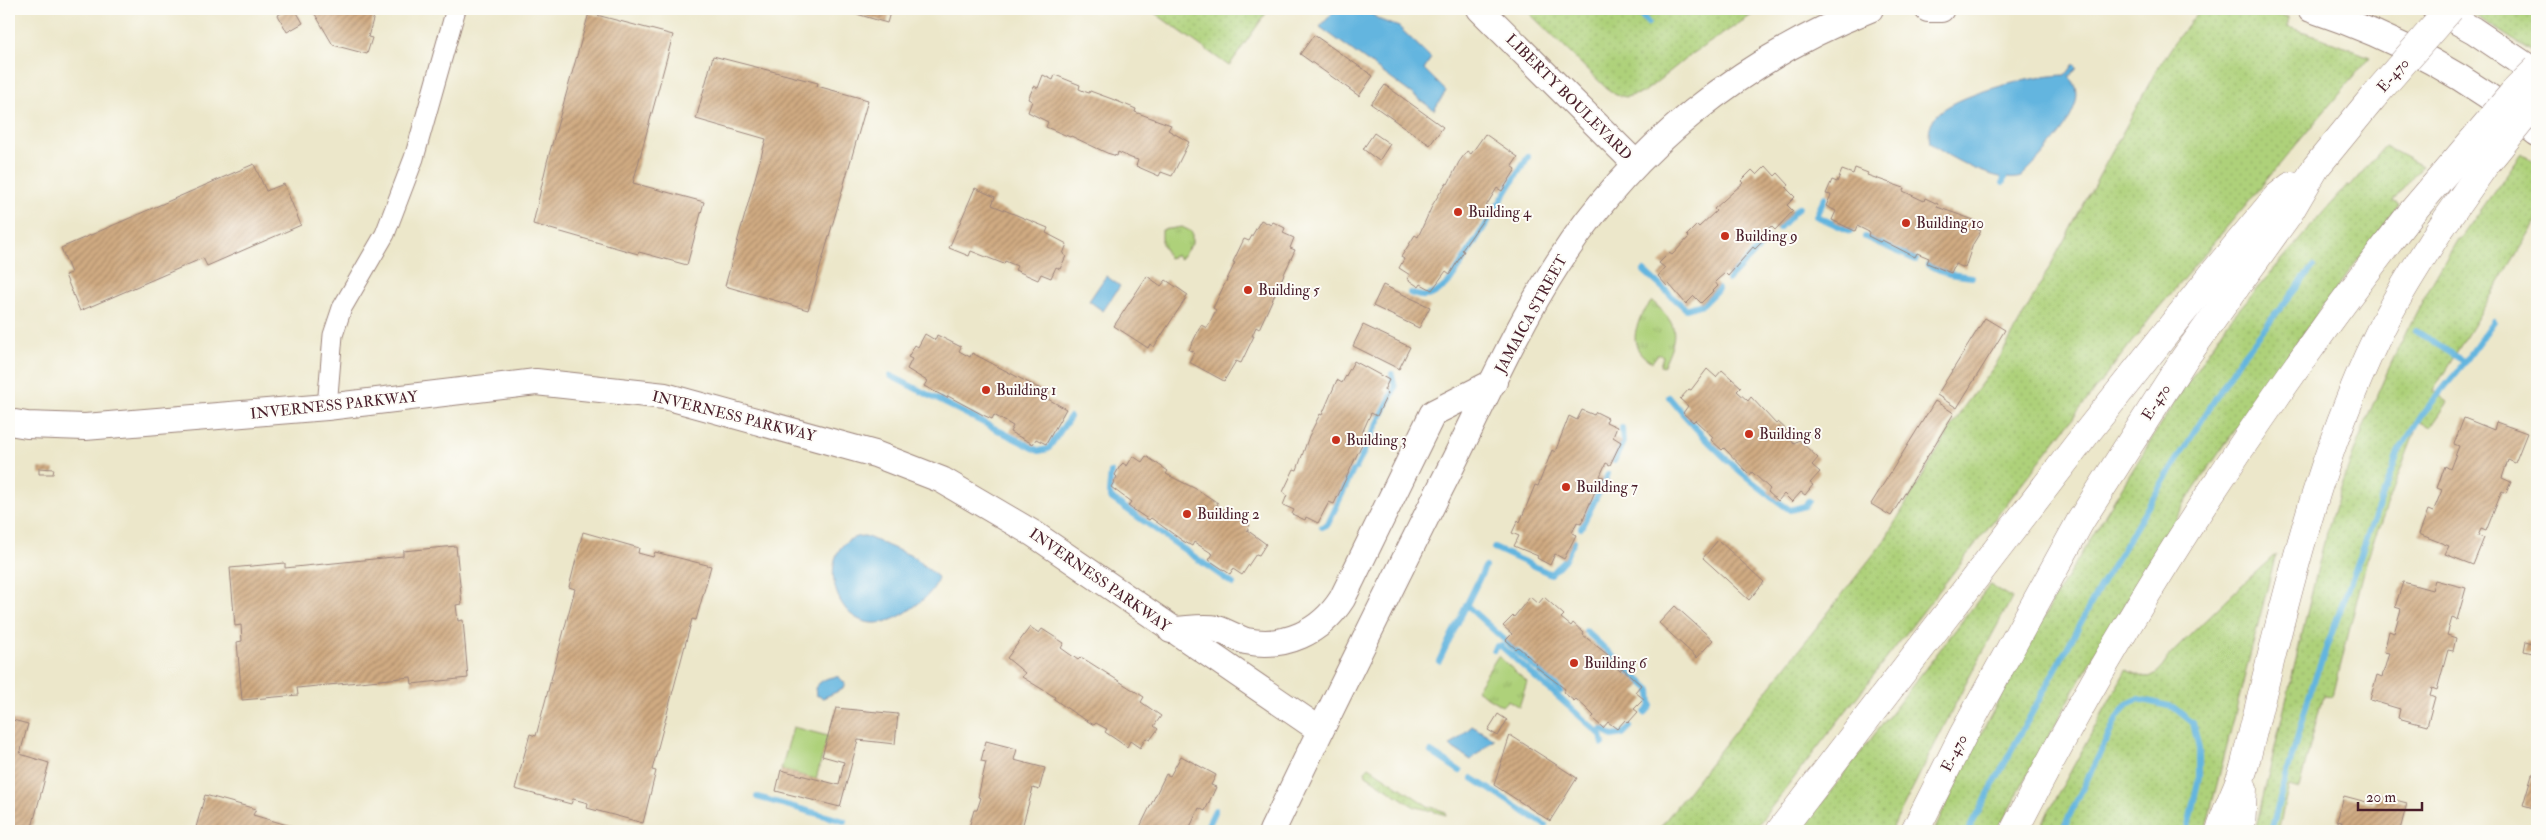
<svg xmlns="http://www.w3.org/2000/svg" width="2546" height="840" font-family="'IM FELL Double Pica',serif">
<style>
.grass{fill:url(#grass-dots);stroke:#7c7852}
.park{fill:url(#park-tufts);stroke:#7c7852}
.garden{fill:#aed17a;stroke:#7c7852}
.water{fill:#64b5df;stroke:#576a85}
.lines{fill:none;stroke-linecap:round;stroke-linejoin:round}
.stream{stroke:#64b5df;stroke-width:6}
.building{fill:url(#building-hatch)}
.street-casing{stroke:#9b837a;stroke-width:21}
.secondary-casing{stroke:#9b837a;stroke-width:28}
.highway-casing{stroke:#9b837a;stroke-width:29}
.street{stroke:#fff;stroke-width:19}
.secondary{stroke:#fff;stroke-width:26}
.highway{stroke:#fff;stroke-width:28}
.highway-bridge-casing{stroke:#9b837a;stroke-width:29;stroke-linecap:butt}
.highway-bridge{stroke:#fff;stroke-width:28}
.poi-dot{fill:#c8321e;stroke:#fdfcf7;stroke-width:2}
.labels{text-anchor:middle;stroke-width:4;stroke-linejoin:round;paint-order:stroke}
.street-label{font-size:15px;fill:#4a1f2b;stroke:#fdfcf7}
.poi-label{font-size:15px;fill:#4a1f2b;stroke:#fdfcf7;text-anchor:start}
</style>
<defs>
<pattern id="grass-dots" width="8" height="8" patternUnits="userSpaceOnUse" patternTransform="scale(1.25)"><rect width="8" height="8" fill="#aed17a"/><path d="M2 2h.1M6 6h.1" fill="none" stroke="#97b36a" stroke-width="1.8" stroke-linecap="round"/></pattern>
<pattern id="park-tufts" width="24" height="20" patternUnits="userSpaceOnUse" patternTransform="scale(1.25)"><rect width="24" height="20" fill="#aed17a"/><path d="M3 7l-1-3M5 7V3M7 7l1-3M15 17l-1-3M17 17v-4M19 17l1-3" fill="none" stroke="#97b36a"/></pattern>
<pattern id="building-hatch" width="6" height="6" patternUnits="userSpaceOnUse" patternTransform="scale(1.25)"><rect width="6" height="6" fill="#d0ab82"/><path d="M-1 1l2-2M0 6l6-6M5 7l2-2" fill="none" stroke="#ab8b6b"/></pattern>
</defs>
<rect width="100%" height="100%" fill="#fdfcf7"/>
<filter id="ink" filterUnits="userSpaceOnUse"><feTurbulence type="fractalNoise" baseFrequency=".02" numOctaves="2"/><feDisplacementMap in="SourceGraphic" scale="10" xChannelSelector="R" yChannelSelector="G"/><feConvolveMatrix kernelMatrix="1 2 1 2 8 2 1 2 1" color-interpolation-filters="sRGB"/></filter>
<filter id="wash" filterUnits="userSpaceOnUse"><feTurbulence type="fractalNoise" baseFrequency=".0096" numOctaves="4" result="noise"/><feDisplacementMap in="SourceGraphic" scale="20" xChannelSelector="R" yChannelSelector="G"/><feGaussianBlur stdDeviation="1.12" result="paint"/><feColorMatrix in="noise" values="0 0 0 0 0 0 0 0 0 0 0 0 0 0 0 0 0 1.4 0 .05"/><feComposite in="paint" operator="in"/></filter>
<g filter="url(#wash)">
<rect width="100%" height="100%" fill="#ece7ca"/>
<g class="grass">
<polygon points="1149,9 1269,9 1229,66"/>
<polygon points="1525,9 1761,9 1689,56 1643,93 1626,97 1616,95 1605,87"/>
<polygon points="2201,9 2257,9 2288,17 2288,27 2314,35 2370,57 2152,316 1753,831 1657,831 1884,541 1963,408 1996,364 2017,327 2156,71 2179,36"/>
<polygon points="2465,9 2537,9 2537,55"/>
<polygon points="2385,146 2422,166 2393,201 2399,205 2312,321 2195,487 2090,662 1997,831 1934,831 1976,743 2055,597 2167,414 2228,322 2347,185 2350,186"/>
<path d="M2522 153 2537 166V220L2433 391 2448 402 2431 427 2419 421 2367 559 2333 696 2323 695 2299 789 2289 786 2278 831H2255L2323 546C2354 438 2399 335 2458 239H2460Z"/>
<path d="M2276 554 2205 831H2038L2126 670 2145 678C2162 675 2164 661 2175 650 2208 617 2241 585 2276 554Z"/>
<polygon points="1990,585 2012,598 1964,687 1891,831 1800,831"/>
<polygon points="1369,767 1428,806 1446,812 1446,815 1413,806 1366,775 1365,771"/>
</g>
<g class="park">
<polygon points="1182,227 1192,232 1192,244 1180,259 1176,256 1169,258 1162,244 1162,230"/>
<path d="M1652 301C1680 326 1678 334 1663 367L1660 366 1663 356 1658 354 1652 362C1623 347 1637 319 1652 301Z"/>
<polygon points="1498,656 1527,682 1519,707 1508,700 1502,706 1476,690"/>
</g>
<polygon class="garden" points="793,727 828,736 816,779 781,770"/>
<g class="water">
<polygon points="1336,9 1364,9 1380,20 1399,27 1431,58 1424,69 1446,91 1434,110 1320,27"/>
<path d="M2074 64 2077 67 2069 77C2098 102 2039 159 2021 177 2000 185 1946 157 1930 143 1928 134 1929 125 1935 117 1953 94 2036 75 2066 75Z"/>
<polygon points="1106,276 1120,286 1103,311 1089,301"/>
<path d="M865 536 912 556 938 577C936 590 922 601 911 609 834 665 806 536 865 536Z"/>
<path d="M839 677 845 683 843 689 823 698 816 695 815 688C821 680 829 676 839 677Z"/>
<polygon points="1472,726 1494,739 1471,760 1450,746"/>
</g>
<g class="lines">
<g class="stream">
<polyline points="1636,9 1648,23"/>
<polyline points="2003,182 2006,169"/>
<polyline points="1825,197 1816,216 1850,231"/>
<polyline points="1779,228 1799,207"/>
<polyline points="1865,237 1916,260"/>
<polyline points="1928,265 1949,274 1972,277"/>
<polyline points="1644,271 1686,309 1703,304 1718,289"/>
<polyline points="1728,280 1768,239"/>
<path d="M1410 293C1428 301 1438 293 1451 280L1528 157"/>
<polyline points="2416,331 2465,362"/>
<polyline points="891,376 1039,451 1048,449 1070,417"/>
<path d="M1669 397C1703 440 1745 479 1790 510L1805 506 1809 501"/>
<polyline points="1614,461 1623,442 1622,428"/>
<polyline points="1356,468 1395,388 1392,374"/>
<polyline points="1111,472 1109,492 1111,498 1233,584"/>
<polyline points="1322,527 1328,524 1353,471"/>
<polyline points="1581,528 1608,474"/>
<polyline points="1494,548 1551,574 1564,560 1574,541"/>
<polyline points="1466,605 1561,691"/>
<polyline points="1586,631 1616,659"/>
<polyline points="1494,650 1497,646 1501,646 1545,686"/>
<polyline points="1439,661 1485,567"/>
<polyline points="1628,670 1650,689 1651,706 1645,713"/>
<polyline points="1547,687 1601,735 1603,744"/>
<polyline points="1603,729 1612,736 1623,734 1630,727"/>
<polyline points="1431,752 1460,771"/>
<polyline points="1472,778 1545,825"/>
<polyline points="757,797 844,821"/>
<polyline points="1205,831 1215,810"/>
<polyline points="1968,831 2100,587 2152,500 2240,359 2313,267"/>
<polyline points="2062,831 2117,718 2127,704 2138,699 2173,707 2193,723 2199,749 2199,777 2187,831"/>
<polyline points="2271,831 2310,692 2399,451 2424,412 2465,362 2494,321"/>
</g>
</g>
<g id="blocks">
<g class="building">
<polygon points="289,9 295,9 303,23 287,32 278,15"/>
<polygon points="312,9 376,9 368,37 372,38 367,54 333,45"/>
<polygon points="840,9 891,9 887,23"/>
<polygon points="589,13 673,35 633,183 704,202 687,265 639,252 638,254 533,224 547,162"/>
<polygon points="1314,35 1373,76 1359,96 1300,54"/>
<polygon points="713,56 818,83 817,86 868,100 808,310 725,286 766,139 696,119"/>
<polygon points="1043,75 1053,80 1055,75 1080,85 1079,89 1086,92 1089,93 1090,91 1112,99 1136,109 1135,112 1171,125 1168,130 1189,142 1172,176 1161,172 1159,176 1136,166 1138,160 1131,158 1118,152 1117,156 1107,153 1071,136 1070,137 1046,127 1048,122 1028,112 1032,101 1028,99 1034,86 1038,88"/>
<polygon points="1385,85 1443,127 1430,145 1371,104"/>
<polygon points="1374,133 1390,144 1379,161 1363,149"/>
<polygon points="1485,134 1518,157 1512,166 1516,169 1502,191 1497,188 1486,206 1490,208 1485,217 1462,250 1464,251 1450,274 1446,271 1432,290 1421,284 1419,287 1407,279 1410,275 1399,268 1404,259 1401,257 1415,235 1418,237 1433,204 1446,183 1448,184 1459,162 1467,151 1471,154"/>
<polygon points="254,164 266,191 284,184 301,225 207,266 203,258 80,311 65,275 71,273 61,248"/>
<polygon points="1766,166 1775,176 1778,173 1789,185 1786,188 1795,197 1787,205 1793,211 1775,230 1771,226 1761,237 1764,240 1755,249 1753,247 1728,276 1725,273 1717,280 1715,282 1718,286 1701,303 1694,296 1686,304 1669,284 1667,286 1658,276 1665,268 1659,263 1669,253 1672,255 1689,237 1687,235 1697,225 1699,227 1716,211 1714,209 1743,183 1741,181 1752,170 1757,175"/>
<polygon points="1855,168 1868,173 1867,175 1904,188 1903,191 1924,201 1925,198 1938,204 1937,207 1974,220 1971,227 1981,231 1973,244 1965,268 1955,264 1951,273 1927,263 1929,258 1917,253 1915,257 1882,240 1880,242 1868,236 1869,232 1857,226 1855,231 1832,220 1836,211 1826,206 1831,195 1826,194 1832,180 1837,182 1842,170 1853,174"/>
<polygon points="975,188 995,197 992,205 1048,228 1046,233 1067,244 1063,254 1066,256 1060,269 1056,267 1051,278 1041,274 1038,280 1015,270 1017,266 1005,261 1004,264 971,251 969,256 949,248"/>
<polygon points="1261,220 1271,225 1273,222 1285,228 1283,233 1294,238 1290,248 1295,250 1259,329 1256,327 1252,336 1254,336 1241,363 1236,361 1224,381 1189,362 1194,352 1189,350 1201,325 1207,328 1216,310 1213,308 1235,263 1233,262 1244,239 1249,241"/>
<polygon points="1147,276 1161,286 1166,280 1188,295 1154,347 1150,344 1148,348 1114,326"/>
<polygon points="1383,285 1430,307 1419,328 1373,306"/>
<polygon points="1985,318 2005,330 1957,408 1937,395"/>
<polygon points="1363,325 1410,347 1399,369 1353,346"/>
<polygon points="925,334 935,340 937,335 961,347 959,351 970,357 972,353 1048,393 1046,398 1066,409 1046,444 1036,439 1033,444 1010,432 1013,426 994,415 992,419 983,415 948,396 947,398 924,386 927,381 907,369 912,359 908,357 915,345 918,347"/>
<polygon points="1354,361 1389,380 1384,390 1388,393 1377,416 1371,413 1362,433 1365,435 1362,444 1334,504 1329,502 1318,523 1306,517 1305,520 1292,514 1294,510 1283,505 1287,495 1283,492 1294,469 1297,470 1309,436 1320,414 1322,415 1337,380 1342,383"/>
<polygon points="1707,369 1716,377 1722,370 1741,387 1737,391 1748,401 1751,397 1776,424 1778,422 1789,432 1786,436 1794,443 1799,440 1818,458 1812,465 1820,472 1810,483 1813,485 1805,495 1801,492 1792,502 1784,494 1778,501 1768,492 1770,489 1752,472 1750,475 1724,448 1722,450 1711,440 1713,437 1695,420 1693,422 1683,413 1688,406 1680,399 1689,389 1691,390"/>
<polygon points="1935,401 1954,413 1891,516 1871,504"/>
<polygon points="1582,410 1594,415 1596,412 1608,418 1606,422 1617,427 1613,437 1621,442 1610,465 1606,463 1605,465 1600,476 1604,477 1598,489 1596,489 1581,524 1577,522 1572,533 1576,535 1564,559 1555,554 1550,565 1537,558 1538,556 1514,546 1519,536 1512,533 1518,520 1520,522 1535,485 1538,486 1552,450 1555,452 1569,416 1577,420"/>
<polygon points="2464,418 2494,430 2496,422 2527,433 2515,463 2508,460 2502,478 2511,482 2506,493 2502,491 2486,531 2481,529 2478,536 2484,538 2473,565 2445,554 2449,546 2419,534 2428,510 2433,512 2442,490 2437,488 2445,466 2450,469 2459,446 2454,444"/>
<polygon points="1133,456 1142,462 1146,456 1168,471 1166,474 1198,490 1218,503 1217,505 1250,525 1247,530 1266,544 1259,555 1256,554 1242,575 1233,569 1230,574 1209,560 1213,554 1194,542 1192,546 1183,541 1151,518 1149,520 1128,506 1131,502 1111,487 1117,477 1115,475 1120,466 1123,463 1127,466"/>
<polygon points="39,468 54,469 53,474 39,474"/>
<polygon points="583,532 639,548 638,553 653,557 655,552 711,566 696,620 692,619 652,770 656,771 643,823 587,808 588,803 573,799 571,804 515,789 530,734 536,736 575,589 569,587"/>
<polygon points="1718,540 1764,582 1749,600 1703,558"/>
<polygon points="456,546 462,604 456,605 458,621 463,620 468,678 412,684 411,677 297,688 298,695 242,700 237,642 242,641 241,625 235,626 230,568 285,563 285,568 403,556 403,551"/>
<polygon points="2435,580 2466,588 2457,620 2452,618 2447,635 2456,638 2453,651 2448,650 2437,690 2432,688 2430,695 2435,697 2427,726 2398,718 2400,709 2370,700 2377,675 2382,677 2389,653 2384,652 2389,631 2394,633 2401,609 2395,607 2403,582 2432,590"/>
<polygon points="1530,597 1538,604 1544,597 1564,615 1561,618 1571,626 1573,623 1584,633 1583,635 1613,659 1610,662 1620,671 1622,668 1641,685 1635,692 1644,699 1634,709 1638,712 1628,723 1625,720 1617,729 1608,722 1603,728 1592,718 1594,716 1586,708 1576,699 1574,701 1563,692 1565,689 1535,666 1537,664 1527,655 1518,647 1516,649 1506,640 1512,634 1503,626 1513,616 1514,617"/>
<polygon points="1675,606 1713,640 1697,658 1659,623"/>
<polygon points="2537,624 2537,654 2524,651 2526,641 2532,643"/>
<polygon points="1030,627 1039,633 1042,629 1064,643 1061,648 1078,660 1081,657 1144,697 1141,702 1161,716 1154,726 1158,729 1150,740 1146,738 1140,748 1130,741 1127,747 1105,732 1107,729 1096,723 1094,725 1074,713 1054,699 1055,697 1022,677 1025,673 1007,658"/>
<polygon points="836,708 898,714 895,744 858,740 840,807 776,791 781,770 839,785 844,762 822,756"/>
<polygon points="1498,714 1507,720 1498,736 1488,730"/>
<polygon points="9,719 28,724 20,754 49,763 31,831 9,831"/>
<polygon points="1510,735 1577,778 1550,821 1494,785"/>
<polygon points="986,741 1017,749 1014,760 1045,768 1039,790 1033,788 1021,831 968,831 974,810 977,810 981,798 978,797 986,762 981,761"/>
<polygon points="1181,756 1216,775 1211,785 1216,787 1205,811 1199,808 1190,827 1193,829 1192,831 1138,831 1166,774 1170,776"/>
<polygon points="2537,764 2537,809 2523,805 2532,774 2534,774"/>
<polygon points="205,795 256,809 253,815 308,831 195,831"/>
<polygon points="2376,795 2407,803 2400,830 2394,828 2393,831 2340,831 2342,822 2337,821 2344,796 2374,804"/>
</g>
</g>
</g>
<g filter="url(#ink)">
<use href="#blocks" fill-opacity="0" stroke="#9b837a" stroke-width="1"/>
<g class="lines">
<defs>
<polyline id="street" points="327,407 333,335 342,308 385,234 414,158 456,9"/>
<g id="secondary">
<polyline points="1480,9 1636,164"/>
<polyline points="1928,9 1941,9"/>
<path d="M2311 9C2395 37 2470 77 2537 133"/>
<polyline points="2435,9 2473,30 2537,73"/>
<polyline points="9,422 27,425 85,427 327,407 536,382 665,396 875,454 942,480 1034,534 1320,730"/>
<path d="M1171 630C1185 630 1204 626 1217 629 1227 632 1236 638 1246 641 1285 649 1321 632 1342 599L1433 413 1494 382"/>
<path d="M1272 831C1327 716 1384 601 1441 487 1479 413 1512 334 1558 263 1632 148 1742 59 1870 9"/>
</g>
<g id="highway">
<polyline points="1780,831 2089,430 2217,269 2277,197 2291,186"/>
<polyline points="1915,831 1963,735 2081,520 2184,359 2289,213 2316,167 2375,95"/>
<path d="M2014 831C2125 612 2261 406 2412 212"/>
<path d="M2220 831C2226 808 2239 787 2245 764 2281 619 2312 472 2377 337 2395 299 2418 264 2440 229"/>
<polyline points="2241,831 2243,788"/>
</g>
</defs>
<use href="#street" class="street-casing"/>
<use href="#secondary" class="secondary-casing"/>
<use href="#highway" class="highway-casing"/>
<use href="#street" class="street"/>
<use href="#secondary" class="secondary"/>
<use href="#highway" class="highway"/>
<defs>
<g id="highway-bridge">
<polyline points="2375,95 2450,9"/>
<polyline points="2412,212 2514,92 2537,69"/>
<polyline points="2440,229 2485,165 2537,101"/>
</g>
</defs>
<use href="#highway-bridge" class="highway-bridge-casing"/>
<use href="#highway-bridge" class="highway-bridge"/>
</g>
</g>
<g class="poi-dot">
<circle cx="1458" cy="212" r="5"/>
<circle cx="1906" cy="223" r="5"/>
<circle cx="1725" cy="236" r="5"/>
<circle cx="1248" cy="290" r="5"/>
<circle cx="986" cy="390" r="5"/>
<circle cx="1749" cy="434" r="5"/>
<circle cx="1336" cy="440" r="5"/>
<circle cx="1566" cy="487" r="5"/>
<circle cx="1187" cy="514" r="5"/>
<circle cx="1574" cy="663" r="5"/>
</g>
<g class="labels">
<g class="street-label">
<text transform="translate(2393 75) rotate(-49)" y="5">E-470</text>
<text transform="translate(1569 97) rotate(45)" y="5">LIBERTY BOULEVARD</text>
<text transform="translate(1531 314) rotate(-61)" y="5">JAMAICA STREET</text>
<text transform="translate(2156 402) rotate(-57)" y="5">E-470</text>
<text transform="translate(334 405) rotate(-6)" y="5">INVERNESS PARKWAY</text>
<text transform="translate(734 416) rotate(14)" y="5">INVERNESS PARKWAY</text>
<text transform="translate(1100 580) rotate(35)" y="5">INVERNESS PARKWAY</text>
<text transform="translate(1954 753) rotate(-63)" y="5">E-470</text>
</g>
<g class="poi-label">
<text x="1468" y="217">Building 4</text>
<text x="1916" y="228">Building 10</text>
<text x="1735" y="241">Building 9</text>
<text x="1258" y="295">Building 5</text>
<text x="996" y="395">Building 1</text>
<text x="1759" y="439">Building 8</text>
<text x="1346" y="445">Building 3</text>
<text x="1576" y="492">Building 7</text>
<text x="1197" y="519">Building 2</text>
<text x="1584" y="668">Building 6</text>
</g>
</g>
<rect width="2546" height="840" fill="none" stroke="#fdfcf7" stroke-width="30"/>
<path d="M2358 802v8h64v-8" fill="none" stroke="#4a1f2b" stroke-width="2.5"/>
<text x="2366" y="802" font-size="15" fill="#4a1f2b" stroke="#fdfcf7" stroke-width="4" paint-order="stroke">20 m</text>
</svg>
